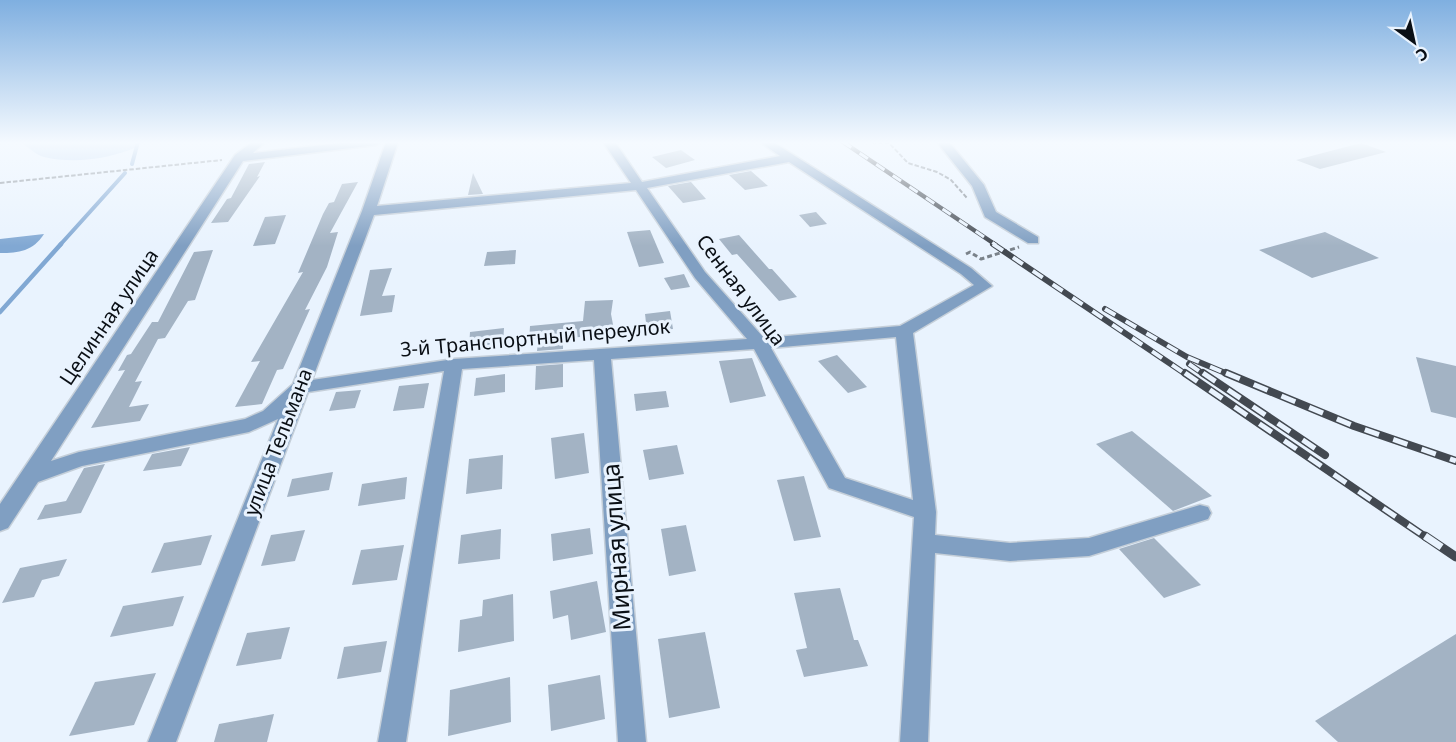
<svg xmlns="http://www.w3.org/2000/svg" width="1456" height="742" font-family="'Noto Sans',sans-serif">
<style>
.green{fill:#bdd5f1}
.water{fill:#81a8d3}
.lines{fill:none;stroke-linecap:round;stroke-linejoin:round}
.stream-far1{stroke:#81a8d3;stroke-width:4}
.stream{stroke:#81a8d3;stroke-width:4.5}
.building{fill:#a3b3c4}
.minor-casing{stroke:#c5cfd9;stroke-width:3}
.path-far1{stroke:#7a828a;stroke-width:2;stroke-dasharray:4.5 2;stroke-linecap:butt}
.path{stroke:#7a828a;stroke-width:3;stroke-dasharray:5 3;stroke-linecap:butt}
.minor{fill:#809fc2;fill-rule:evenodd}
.rail-far3-casing{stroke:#434951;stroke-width:4.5}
.rail-far2-casing{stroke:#434951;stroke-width:6}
.rail-far1-casing{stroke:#434951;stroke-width:8}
.rail-casing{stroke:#434951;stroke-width:9}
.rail-far3{stroke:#e9f3fe;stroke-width:3;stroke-dasharray:10;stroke-linecap:butt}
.rail-far2{stroke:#e9f3fe;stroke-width:4;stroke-dasharray:12;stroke-linecap:butt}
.rail-far1{stroke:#e9f3fe;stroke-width:5;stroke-dasharray:15;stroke-linecap:butt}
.rail{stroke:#e9f3fe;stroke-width:7;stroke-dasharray:20;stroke-linecap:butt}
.labels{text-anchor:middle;stroke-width:6;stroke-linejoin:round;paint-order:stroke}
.street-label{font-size:20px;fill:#0a0f15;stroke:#e9f3fe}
.near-street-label{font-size:24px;fill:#0a0f15;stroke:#e9f3fe}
</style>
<rect width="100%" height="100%" fill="#e9f3fe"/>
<path class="green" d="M20 142H138L137 147C109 159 74 164 44 157 36 155 27 146 20 142Z"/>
<path class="water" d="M44 234C33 251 19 253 0 253V239Z"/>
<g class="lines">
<g class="stream-far1">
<polyline points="132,164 138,142"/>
<polyline points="60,245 125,173"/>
</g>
<polyline class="stream" points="0,312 61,244"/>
</g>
<g class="building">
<polygon points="1361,143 1386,152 1320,169 1296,160"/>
<polygon points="681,150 695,160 666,168 652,157"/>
<polygon points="265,162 257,177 260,176 228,222 211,223 227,199 231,198 249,164"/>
<polygon points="751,171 768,186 745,190 729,175"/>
<polygon points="473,173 483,194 468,195"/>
<polygon points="358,182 330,233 338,232 327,267 305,310 310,309 283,369 277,370 262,404 235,407 260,361 251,362 303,272 298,273 323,214 329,203 334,202 342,184"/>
<polygon points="691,182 706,199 683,203 668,186"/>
<polygon points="816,212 827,224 810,227 799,215"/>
<polygon points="286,215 275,244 253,246 265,217"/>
<polygon points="650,230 664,263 639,267 627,232"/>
<polygon points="1325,232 1379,258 1312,278 1259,250"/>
<polygon points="739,235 769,269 772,269 797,297 779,301 737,254 732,255 719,239"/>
<polygon points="213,250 195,300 188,301 165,338 158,339 135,382 142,381 129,407 149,404 140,421 91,428 125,370 118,371 127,355 131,354 152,322 158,322 194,252"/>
<polygon points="516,250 515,264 484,266 487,252"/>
<polygon points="392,268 382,296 395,295 392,312 360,316 370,270"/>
<polygon points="684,274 690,287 671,290 664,278"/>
<polygon points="613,300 611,314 615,335 563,338 563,349 537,351 538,341 529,342 530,326 583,321 585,301"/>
<polygon points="670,311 673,329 647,331 645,314"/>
<polygon points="504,328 503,345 469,349 470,332"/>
<polygon points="837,355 867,387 848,393 818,361"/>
<polygon points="1416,357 1456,366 1456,418 1431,412"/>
<polygon points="752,358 766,396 730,403 719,361"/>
<polygon points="563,364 563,387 535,390 536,366"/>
<polygon points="505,374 505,392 474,396 476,378"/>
<polygon points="429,383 424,408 393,411 399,386"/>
<polygon points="361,390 355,408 329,411 336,392"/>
<polygon points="666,391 669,407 636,411 634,394"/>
<polygon points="1132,431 1212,496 1173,511 1096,444"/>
<polygon points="584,433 589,473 555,479 551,438"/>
<polygon points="677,445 684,474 649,480 643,450"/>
<polygon points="190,447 181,466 143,471 152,454"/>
<polygon points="503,455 502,489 466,494 469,459"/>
<polygon points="105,464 81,513 37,520 45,505 66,501 84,468"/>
<polygon points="333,472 329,490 287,497 292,479"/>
<polygon points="804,476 821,537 794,541 777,480"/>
<polygon points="407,477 405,499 358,506 362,484"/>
<polygon points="686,525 696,571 669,576 661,529"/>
<polygon points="590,528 593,554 553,561 551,534"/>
<polygon points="501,529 500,559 458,564 461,535"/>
<polygon points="305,530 295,561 261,566 271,535"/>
<polygon points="212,535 201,565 151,573 164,543"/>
<polygon points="1154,538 1201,585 1164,598 1119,549"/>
<polygon points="404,545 397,580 352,585 361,550"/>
<polygon points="67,559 59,576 42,580 34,597 2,603 20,568"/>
<polygon points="597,581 606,632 571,640 568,615 553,619 550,591"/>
<polygon points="840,588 854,640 858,640 868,666 804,677 796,650 807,648 794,593"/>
<polygon points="513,594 514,641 458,652 460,620 482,616 483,600"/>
<polygon points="184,596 173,626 110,637 123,606"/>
<polygon points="290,627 281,659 236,666 247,633"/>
<polygon points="705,632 720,708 669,718 658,639"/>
<polygon points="1456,634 1456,742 1338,742 1315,721"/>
<polygon points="387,641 381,672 337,679 344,647"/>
<polygon points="156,673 134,725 69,736 95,682"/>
<polygon points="600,675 605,719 551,731 548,685"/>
<polygon points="510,677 511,722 448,736 450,690"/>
<polygon points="274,714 267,742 214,742 219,724"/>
</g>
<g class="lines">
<defs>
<g id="minor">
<path d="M252 142H265L253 153 349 142H382L376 145 243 161 51 461 79 452 245 419 263 411 293 384 362 211 386 142H398L377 206 631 183 603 142H615L642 182 780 156 760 142H773L971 268 992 286 913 333 936 512 935 535 1010 543 1089 538 1200 505 1208 507 1211 513 1208 519 1089 556 1010 561 935 553 928 742H900L914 517 829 488 754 349 611 359 646 742H618L594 360 462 369 406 742H378L444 371 308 392 176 742H148L278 419 249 432 82 466 38 482 8 528 0 531V504L235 155ZM789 162 961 274 974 285 900 326 764 338 705 272 647 188ZM636 190 695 278 747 339 454 359 312 380 374 215ZM896 337 913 500 845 478 771 348Z"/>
<polygon points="937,142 949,142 984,185 996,212 1038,237 1038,243 1028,243 985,217 972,186"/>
</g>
</defs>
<use href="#minor" class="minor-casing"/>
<g class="path-far1">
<polyline points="865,142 889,143 908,163 937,172 951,180 967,198"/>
<polyline points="0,183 222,160"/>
</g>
<polyline class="path" points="966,254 970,252 981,259 1019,247"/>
<use href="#minor" class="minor"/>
<defs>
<polyline id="rail-far3" points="843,142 996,245"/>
<g id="rail-far2">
<polyline points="993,244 1187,375"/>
<polyline points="1105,309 1187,357 1230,375"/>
<polyline points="1189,364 1205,375"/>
</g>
<g id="rail-far1">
<polyline points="1185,373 1427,538"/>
<polyline points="1203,373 1325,455"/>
<polyline points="1226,373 1354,426 1456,461"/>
</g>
<polyline id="rail" points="1425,536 1456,557"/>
</defs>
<use href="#rail-far3" class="rail-far3-casing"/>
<use href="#rail-far2" class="rail-far2-casing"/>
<use href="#rail-far1" class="rail-far1-casing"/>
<use href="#rail" class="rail-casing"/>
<use href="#rail-far3" class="rail-far3"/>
<use href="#rail-far2" class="rail-far2"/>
<use href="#rail-far1" class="rail-far1"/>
<use href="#rail" class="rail"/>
</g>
<linearGradient id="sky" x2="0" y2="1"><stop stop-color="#7fafe0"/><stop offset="0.58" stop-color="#f5faff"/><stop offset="1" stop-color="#f5faff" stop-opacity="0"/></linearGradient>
<rect width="1456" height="246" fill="url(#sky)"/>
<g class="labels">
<g class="street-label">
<text transform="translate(741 290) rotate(53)" y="7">Сенная улица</text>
<text transform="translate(109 317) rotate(-56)" y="7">Целинная улица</text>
<text transform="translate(535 338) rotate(-5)" y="7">3-й Транспортный переулок</text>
<text transform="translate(278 442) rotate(-69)" y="7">улица Тельмана</text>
</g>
<g class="near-street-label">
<text transform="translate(617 547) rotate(-94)" y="8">Мирная улица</text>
</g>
</g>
<g transform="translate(1414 42) rotate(147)" stroke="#e9f3fe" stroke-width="4.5" paint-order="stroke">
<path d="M0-4.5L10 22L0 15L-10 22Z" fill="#0a0f15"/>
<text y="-9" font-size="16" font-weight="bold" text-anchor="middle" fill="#0a0f15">С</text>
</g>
</svg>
